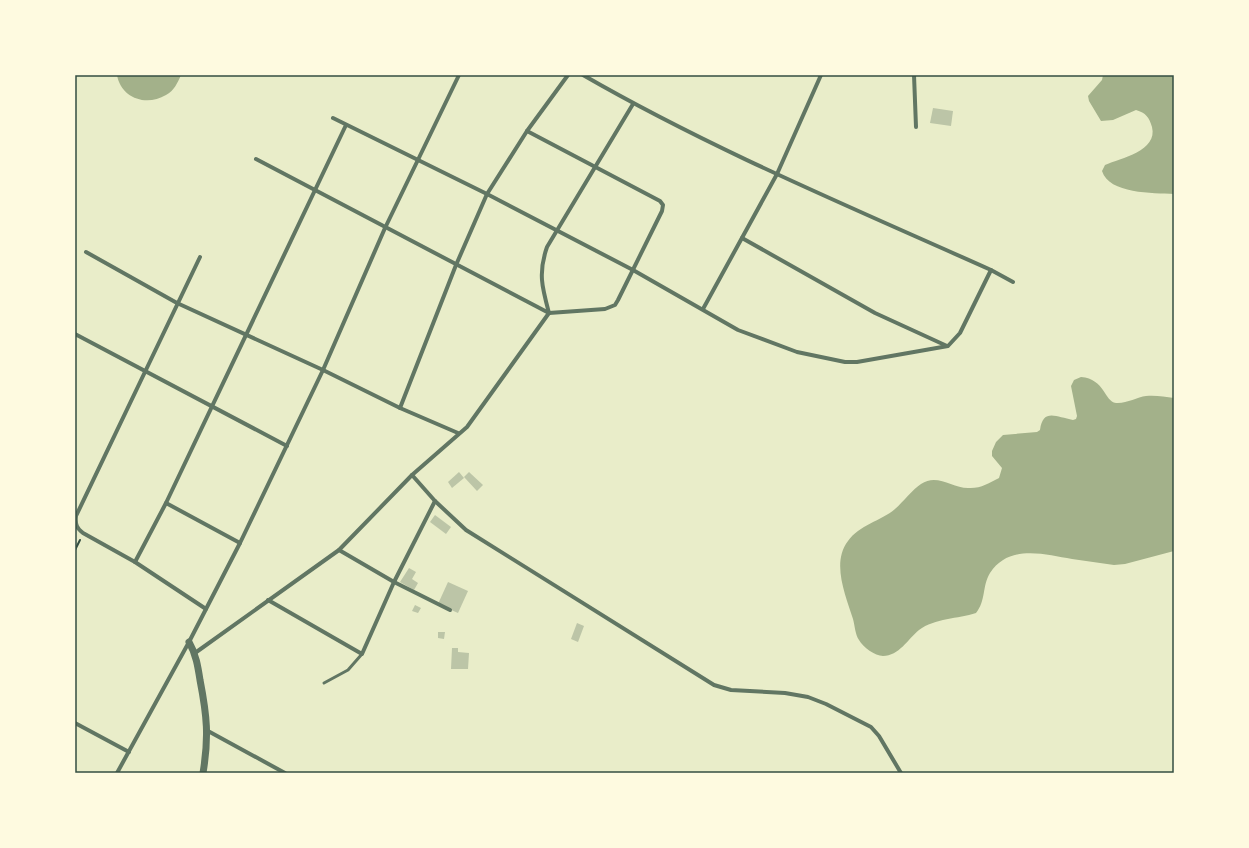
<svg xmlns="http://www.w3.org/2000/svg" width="1249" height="848" font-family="'Sofia Sans Condensed',sans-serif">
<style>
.water{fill:#a3b18a}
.building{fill:#bcc5a7}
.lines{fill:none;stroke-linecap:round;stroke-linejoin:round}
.path{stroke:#344e41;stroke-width:2}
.service{stroke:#617663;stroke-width:3}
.minor{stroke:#617663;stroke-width:4}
.tertiary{stroke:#617663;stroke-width:7}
.neatline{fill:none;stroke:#344e41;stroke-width:1.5}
</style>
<rect width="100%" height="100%" fill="#e9edc9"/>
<g class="water">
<path d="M117 75H181C178 82 174 91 166 95 146 107 121 98 117 75Z"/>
<path d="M1103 75H1174V194C1153 193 1109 194 1102 171L1105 165C1121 158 1158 151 1152 127 1149 117 1146 113 1136 110L1113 120 1101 121 1089 101 1088 96 1102 80Z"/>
<path d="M1081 377C1105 379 1104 401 1116 403 1126 404 1137 397 1146 396 1156 395 1165 397 1174 398V551L1125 564 1114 565C1100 563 1086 561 1072 559 1044 554 1009 544 990 573 982 586 986 601 976 613 958 619 935 618 919 630 908 639 899 656 883 656 875 656 863 647 859 640 855 634 855 626 853 619 846 596 831 563 848 541 859 525 881 521 895 509 904 501 912 490 921 484 937 473 952 488 968 488 980 489 989 483 999 478L1002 468 992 456V451L996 442 1003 435 1037 432 1040 430C1043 408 1056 417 1073 420L1076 419 1077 416 1071 386 1074 380Z"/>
</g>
<g class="building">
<polygon points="933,108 953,111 951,126 930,123"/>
<polygon points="459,472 464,478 452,488 448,482"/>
<polygon points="469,472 483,485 477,491 464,477"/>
<polygon points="435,515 451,527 446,534 430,522"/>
<polygon points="409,568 416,572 412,579 418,583 414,590 400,582"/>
<polygon points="448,582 468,591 458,613 438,604"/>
<polygon points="415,605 421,608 418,613 412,611"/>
<polygon points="577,623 584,626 578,642 571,639"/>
<polygon points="438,632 445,632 444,639 438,638"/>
<polygon points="452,648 458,648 458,652 469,653 468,669 451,669"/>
</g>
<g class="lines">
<polyline class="path" points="75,550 80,540"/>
<polyline class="service" points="324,683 348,670 362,654"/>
<g class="minor">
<path d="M583 75C713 150 853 208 991 270L1013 282"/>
<polyline points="914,75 916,127"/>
<polyline points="333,118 487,194 633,270 738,330 797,352 845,362 857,362 948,346 960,333 991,270"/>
<polyline points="256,159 549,313 605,309 615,305 618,300 662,211 663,205 660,201 527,131"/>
<polyline points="742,238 875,313 947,346"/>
<polyline points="86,252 177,303 323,370 400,408 458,433"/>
<path d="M200 257 76 516C75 525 77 528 83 533L135 562 206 609"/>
<polyline points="703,309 777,174 821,75"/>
<path d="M549 313C542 287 538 273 547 247L633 104"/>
<polyline points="75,334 287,446"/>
<polyline points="400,408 456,265 487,194 527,131 568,75"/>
<polyline points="412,475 435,501 466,530 714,685 731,690 785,693 808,697 826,704 871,727 879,736 901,773"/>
<polyline points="166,503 240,543"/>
<polyline points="339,550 394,582 450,610"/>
<polyline points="135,562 166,503 346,125"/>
<polyline points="268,600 362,654 394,582 435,501"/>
<polyline points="195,653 339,550 412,475 467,427 549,313"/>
<polyline points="75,723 129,752"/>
<polyline points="208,731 285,773"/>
<polyline points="117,773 189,642 240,543 323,370 385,228 459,75"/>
</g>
<path class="tertiary" d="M189 642C196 654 198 667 200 680 207 716 209 737 203 773"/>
</g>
<rect width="1249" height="848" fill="none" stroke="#fefae0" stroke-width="152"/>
<rect x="76" y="76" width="1097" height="696" class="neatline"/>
</svg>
